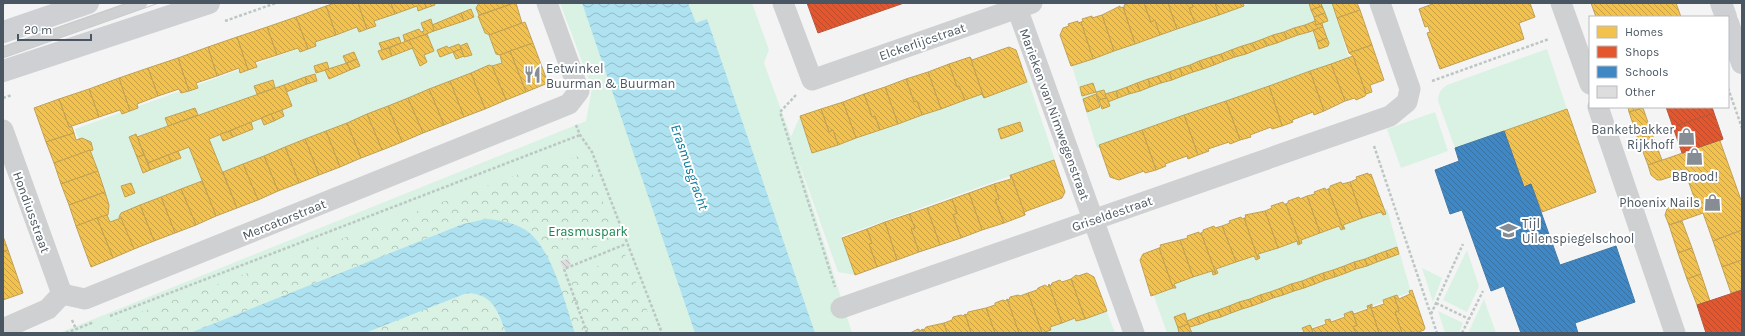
<svg xmlns="http://www.w3.org/2000/svg" width="1745" height="336" font-family="Karla,sans-serif">
<style>
.green{fill:#d9f2e3}
.forest{fill:url(#forest-crowns)}
.water{fill:url(#water-waves)}
.homes{fill:url(#homes-back-hatch);stroke:#c0a154}
.shops{fill:url(#shops-back-hatch);stroke:#b6573d}
.schools{fill:url(#schools-back-hatch);stroke:#4279a7}
.building{fill:url(#building-back-hatch);stroke:#e5e6e7}
.lines{fill:none;stroke-linecap:round;stroke-linejoin:round}
.path{stroke:#bcc7c4;stroke-width:2.5;stroke-dasharray:3 2;stroke-linecap:butt}
.lane{stroke:#ced0d2;stroke-width:11}
.street{stroke:#ced0d2;stroke-width:21}
.secondary{stroke:#ced0d4;stroke-width:22}
.tram{stroke:#c9cacc;stroke-width:1}
.labels{text-anchor:middle;stroke-width:4;stroke-linejoin:round;paint-order:stroke}
.street-label{font-size:13px;fill:#4a5661;stroke:#fff}
.poi-label{font-size:13px;fill:#4a5661;stroke:#fff;text-anchor:start}
.park-label{font-size:13px;fill:#17864f;stroke:#fff}
.water-label{font-size:14px;font-style:italic;fill:#0c7c9b;stroke:#fff}
</style>
<defs>
<pattern id="forest-crowns" width="20" height="18" patternUnits="userSpaceOnUse"><rect width="20" height="18" fill="#d9f2e3"/><path d="M2 6a3 3 0 1 1 6 0M12 15a3 3 0 1 1 6 0" fill="none" stroke="#b2c7bb"/></pattern>
<pattern id="water-waves" width="16" height="10" patternUnits="userSpaceOnUse"><rect width="16" height="10" fill="#aee2f0"/><path d="M0 5q4-4 8 0t8 0" fill="none" stroke="#90bac6"/></pattern>
<pattern id="homes-back-hatch" width="6" height="6" patternUnits="userSpaceOnUse"><rect width="6" height="6" fill="#f2c14e"/><path d="M-1 5l2 2M0 0l6 6M5-1l2 2" fill="none" stroke="#c6a044"/></pattern>
<pattern id="shops-back-hatch" width="6" height="6" patternUnits="userSpaceOnUse"><rect width="6" height="6" fill="#e4572e"/><path d="M-1 5l2 2M0 0l6 6M5-1l2 2" fill="none" stroke="#bb4b2b"/></pattern>
<pattern id="schools-back-hatch" width="6" height="6" patternUnits="userSpaceOnUse"><rect width="6" height="6" fill="#3f88c5"/><path d="M-1 5l2 2M0 0l6 6M5-1l2 2" fill="none" stroke="#3772a3"/></pattern>
<pattern id="building-back-hatch" width="6" height="6" patternUnits="userSpaceOnUse"><rect width="6" height="6" fill="#ddddde"/><path d="M-1 5l2 2M0 0l6 6M5-1l2 2" fill="none" stroke="#b5b6b7"/></pattern>
</defs>
<rect width="100%" height="100%" fill="#f4f4f4"/>
<g class="green">
<polygon points="425,3 488,3 512,63 107,225 75,129"/>
<polygon points="560,3 582,3 619,108 727,333 59,333 586,121 592,88"/>
<polygon points="676,3 752,3 769,50 764,63 791,137 800,116 812,150 1027,77 1055,160 842,236 855,275 838,272 797,157 852,333 791,333"/>
<polygon points="1251,3 1332,3 1350,62 1097,148 1072,66"/>
<path d="M1547 49 1567 109 1455 148 1438 101C1438 93 1441 89 1447 85Z"/>
<polygon points="1435,112 1448,151 1401,168 1387,129"/>
<polygon points="1387,209 1411,292 1296,333 1167,333 1151,288"/>
<polygon points="1467,250 1479,286 1467,312 1443,300"/>
<polygon points="1422,268 1442,278 1433,302"/>
<polygon points="1484,299 1496,333 1468,333"/>
<polygon points="1105,307 1115,333 1030,333"/>
<polygon points="1438,311 1463,323 1459,333 1445,333"/>
</g>
<g class="forest">
<polygon points="585,153 617,239 551,264 548,258 502,221 486,219 462,224 190,333 83,333 552,162 569,160"/>
<polygon points="625,254 656,333 575,333 558,283"/>
<path d="M467 292C493 294 498 311 506 333H365Z"/>
</g>
<g class="water">
<polygon points="582,3 688,3 696,23 707,19 815,333 695,333"/>
<path d="M486 219C499 220 511 222 522 228 551 242 565 304 575 333H506C498 311 493 294 467 293L365 333H190L463 224Z"/>
</g>
<g class="homes">
<polygon points="335,3 358,3 367,29 359,32 357,27 336,35 326,6"/>
<polygon points="358,3 391,3 395,14 374,21 376,26 367,29"/>
<polygon points="391,3 425,3 426,8 418,11 417,6 395,14"/>
<polygon points="425,3 434,3 435,5 426,8"/>
<polygon points="479,3 514,3 479,15 476,8"/>
<polygon points="514,3 516,3 522,23 490,35 485,33 478,16"/>
<polygon points="1129,3 1144,3 1151,22 1155,20 1160,35 1135,44 1123,7 1125,7 1124,5"/>
<polygon points="1144,3 1168,3 1177,29 1160,35 1155,20 1151,22"/>
<polygon points="1168,3 1192,3 1193,7 1189,8 1195,23 1177,29"/>
<polygon points="1192,3 1215,3 1219,15 1195,23 1189,8 1193,7"/>
<polygon points="1215,3 1243,3 1244,6 1219,15"/>
<polygon points="1309,3 1321,3 1322,6 1311,10"/>
<polygon points="1332,3 1357,3 1360,10 1337,18"/>
<polygon points="1435,3 1530,3 1535,17 1519,23 1524,39 1440,69 1427,33 1430,32 1428,26 1425,27 1419,9"/>
<polygon points="1591,3 1676,3 1681,17 1596,17"/>
<polygon points="326,6 336,35 315,42 316,46 308,49 296,17"/>
<polygon points="1120,6 1120,8 1123,7 1135,44 1114,51 1102,15"/>
<polygon points="1322,6 1325,13 1314,17 1311,10"/>
<polygon points="471,9 474,17 464,21 461,13"/>
<polygon points="1360,10 1372,45 1349,53 1337,18"/>
<polygon points="461,13 464,21 434,31 432,25"/>
<polygon points="1325,13 1328,21 1316,25 1314,17"/>
<polygon points="1102,15 1114,51 1093,59 1081,22 1083,21 1082,19 1092,16 1092,18"/>
<polygon points="296,17 308,49 300,52 298,48 277,55 267,27"/>
<polygon points="431,19 434,31 405,42 403,35 419,29 421,32 424,31 421,23"/>
<polygon points="1078,21 1078,23 1081,22 1093,59 1071,66 1060,35 1063,28 1069,26 1068,24"/>
<polygon points="1315,21 1316,25 1322,23 1323,27 1309,32 1305,25"/>
<polygon points="525,22 533,43 500,55 496,54 489,35"/>
<polygon points="1305,25 1309,32 1298,35 1294,28"/>
<polygon points="267,27 277,55 255,62 257,67 248,70 237,37"/>
<polygon points="1323,27 1327,38 1317,42 1313,30"/>
<polygon points="1294,28 1298,35 1287,39 1284,32"/>
<polygon points="1284,32 1287,39 1277,43 1273,35"/>
<polygon points="427,34 434,51 424,55 427,62 420,66 409,40"/>
<polygon points="1273,35 1277,43 1267,46 1263,39"/>
<polygon points="237,37 248,70 240,73 239,68 217,76 208,47"/>
<polygon points="399,37 401,43 382,50 379,43"/>
<polygon points="1327,38 1329,43 1328,46 1319,49 1317,42"/>
<polygon points="1263,39 1267,46 1256,50 1252,43"/>
<polygon points="409,40 413,48 392,56 389,48"/>
<polygon points="467,43 472,55 464,57 460,46"/>
<polygon points="533,43 548,83 526,92 510,51"/>
<polygon points="1252,43 1256,50 1246,54 1242,46"/>
<polygon points="459,44 461,49 440,57 437,50 447,46 448,48"/>
<polygon points="1372,45 1384,80 1370,85 1372,92 1366,94 1353,56 1349,53"/>
<polygon points="1242,46 1246,54 1235,57 1231,50"/>
<polygon points="208,47 217,76 196,83 198,88 189,91 178,58"/>
<polygon points="1009,47 1016,50 1027,82 984,98 970,57 972,60"/>
<polygon points="389,48 392,56 382,60 378,51"/>
<polygon points="461,49 464,56 456,59 453,52"/>
<polygon points="1231,50 1235,57 1224,61 1221,54"/>
<polygon points="510,51 526,92 506,100 492,66 502,63 500,55"/>
<polygon points="354,52 357,59 346,63 343,56"/>
<polygon points="1221,54 1224,61 1214,65 1211,57"/>
<polygon points="1353,56 1366,94 1365,96 1356,100 1355,98 1345,101 1331,64"/>
<polygon points="970,57 984,98 982,94 965,100 959,86 957,87 949,64"/>
<polygon points="1211,57 1214,65 1203,69 1199,61"/>
<polygon points="178,58 189,91 181,93 179,89 158,96 148,68"/>
<polygon points="357,59 360,66 350,70 347,63"/>
<polygon points="1199,61 1203,69 1193,72 1190,65"/>
<polygon points="327,62 329,69 316,73 314,66"/>
<polygon points="347,63 350,70 329,79 325,70"/>
<polygon points="949,64 957,87 959,86 965,100 941,109 928,72"/>
<polygon points="1331,64 1345,101 1324,111 1310,71"/>
<polygon points="489,65 492,66 506,100 485,109 471,73"/>
<polygon points="1190,65 1193,72 1182,76 1180,68"/>
<polygon points="148,68 158,96 137,104 138,108 130,111 119,78"/>
<polygon points="1180,68 1182,76 1172,80 1169,72"/>
<polygon points="1310,71 1324,111 1314,115 1313,112 1292,120 1293,122 1282,126 1269,86"/>
<polygon points="928,72 941,109 922,115 917,101 914,102 906,79"/>
<polygon points="1169,72 1172,80 1161,83 1158,76"/>
<polygon points="471,73 485,109 464,117 450,81"/>
<polygon points="315,74 317,81 307,84 305,77"/>
<polygon points="1158,76 1161,83 1150,87 1148,79"/>
<polygon points="305,77 307,84 286,92 284,85"/>
<polygon points="119,78 130,111 122,114 120,110 99,117 89,89"/>
<polygon points="906,79 914,102 917,101 922,115 898,124 885,87"/>
<polygon points="1148,79 1150,87 1140,91 1137,83"/>
<polygon points="273,80 275,88 257,94 254,86"/>
<polygon points="450,81 464,117 444,125 429,89"/>
<polygon points="1093,83 1096,92 1082,96 1080,87"/>
<polygon points="1137,83 1140,91 1129,94 1127,87"/>
<polygon points="284,85 292,106 209,139 237,208 216,216 189,147 148,163 137,137"/>
<polygon points="1269,86 1282,126 1272,129 1271,127 1250,135 1251,137 1240,140 1226,101"/>
<polygon points="885,87 898,124 880,130 875,116 872,117 864,94"/>
<polygon points="1127,87 1129,94 1118,98 1116,91"/>
<polygon points="89,89 99,117 69,127 59,99"/>
<polygon points="429,89 444,125 423,133 408,98"/>
<polygon points="1104,90 1107,98 1099,100 1096,92"/>
<polygon points="1116,91 1118,98 1108,102 1105,94"/>
<polygon points="864,94 872,117 875,116 880,130 856,138 843,102"/>
<polygon points="1096,94 1100,107 1087,112 1083,99"/>
<polygon points="408,98 423,133 402,142 388,106"/>
<polygon points="1107,98 1110,106 1102,109 1099,100"/>
<polygon points="59,99 69,127 72,127 74,133 46,142 34,108"/>
<polygon points="1226,101 1240,140 1230,144 1229,142 1208,149 1209,151 1198,155 1184,115"/>
<polygon points="843,102 856,138 838,145 833,130 829,132 821,109"/>
<polygon points="388,106 402,142 382,150 367,114"/>
<polygon points="1628,107 1643,107 1643,108 1629,112"/>
<polygon points="195,108 198,115 168,126 165,118"/>
<polygon points="1643,108 1652,134 1638,139 1629,112"/>
<polygon points="821,109 829,132 833,130 838,145 812,153 800,116"/>
<polygon points="1567,109 1596,192 1542,212 1531,184 1524,187 1504,131"/>
<polygon points="282,110 284,116 274,121 271,114"/>
<polygon points="271,114 274,121 264,125 261,118"/>
<polygon points="367,114 382,150 361,158 347,123"/>
<polygon points="1184,115 1198,155 1188,159 1187,156 1165,164 1166,166 1156,170 1142,130"/>
<polygon points="251,122 253,129 233,137 230,131"/>
<polygon points="1020,122 1023,131 1001,139 998,129"/>
<polygon points="347,123 361,158 340,167 326,131"/>
<polygon points="1142,130 1156,170 1145,173 1144,171 1119,180 1110,177 1099,145"/>
<polygon points="230,131 233,137 223,141 220,134"/>
<polygon points="326,131 340,167 319,175 305,139"/>
<polygon points="74,133 76,140 82,138 91,142 93,150 54,163 46,142"/>
<polygon points="136,134 144,155 137,157 129,137"/>
<polygon points="1652,134 1662,160 1648,165 1638,139"/>
<polygon points="305,139 319,175 299,183 285,147"/>
<polygon points="1723,139 1720,141 1741,200 1742,200 1742,230 1713,241 1703,213 1669,225 1665,215 1667,209 1672,205 1694,197 1685,172 1661,180 1657,180 1651,175 1648,165"/>
<polygon points="285,147 299,183 278,191 264,156"/>
<polygon points="90,150 98,171 61,184 54,163"/>
<polygon points="178,151 181,158 171,162 168,155"/>
<polygon points="144,155 150,170 143,173 137,157"/>
<polygon points="168,155 171,162 150,170 148,163"/>
<polygon points="264,156 278,191 258,200 243,164"/>
<polygon points="1054,160 1065,192 1062,198 1024,212 1025,215 1011,175"/>
<polygon points="243,164 258,200 237,208 223,172"/>
<polygon points="98,171 105,192 69,205 61,184"/>
<polygon points="1368,173 1368,175 1371,174 1386,214 1383,215 1381,212 1362,218 1350,182 1357,179 1356,177"/>
<polygon points="1010,175 1011,175 1025,215 1004,223 995,200 999,199 994,184 1011,179"/>
<polygon points="202,181 216,216 196,225 181,189"/>
<polygon points="1341,182 1342,184 1350,182 1362,218 1343,225 1345,229 1343,229 1328,189 1330,188 1330,186"/>
<polygon points="131,183 135,193 125,197 121,186"/>
<polygon points="994,184 999,199 995,200 1004,223 982,230 969,193"/>
<polygon points="1325,188 1326,190 1328,189 1343,229 1341,230 1339,226 1320,233 1307,196 1315,194 1314,192"/>
<polygon points="181,189 196,225 175,233 161,197"/>
<polygon points="105,192 109,205 108,215 76,226 69,205"/>
<polygon points="969,193 982,230 961,238 953,215 957,213 952,199"/>
<polygon points="1307,196 1320,233 1301,240 1302,243 1300,244 1286,204 1288,203 1288,201 1299,197 1300,199"/>
<polygon points="161,197 175,233 154,241 140,205"/>
<polygon points="952,199 957,213 953,215 961,238 940,245 927,208"/>
<polygon points="1283,202 1284,204 1286,204 1300,244 1298,245 1297,241 1278,248 1265,211 1272,208 1271,206"/>
<polygon points="140,205 154,241 134,249 119,217 121,213"/>
<polygon points="927,208 940,245 919,252 911,229 915,228 909,214"/>
<polygon points="1265,211 1278,248 1258,254 1260,258 1258,259 1244,218 1246,218 1245,215"/>
<polygon points="909,214 915,228 911,229 919,252 897,260 885,222"/>
<polygon points="107,215 110,222 121,218 134,249 113,258 97,218"/>
<polygon points="1241,217 1242,219 1244,218 1258,259 1256,260 1254,256 1236,262 1222,226 1230,223 1229,221"/>
<polygon points="97,218 113,258 91,267 76,226"/>
<polygon points="1682,221 1692,248 1678,253 1669,225"/>
<polygon points="885,222 897,260 877,267 869,244 872,243 867,229"/>
<polygon points="1214,226 1215,228 1222,226 1236,262 1216,269 1218,273 1216,274 1201,233 1203,232 1203,230"/>
<polygon points="867,229 872,243 869,244 877,267 855,275 842,238"/>
<polygon points="1742,230 1742,260 1722,267 1713,241"/>
<polygon points="1199,232 1199,234 1201,233 1216,274 1213,275 1212,271 1193,277 1180,240 1188,238 1187,236"/>
<polygon points="3,236 8,250 3,252"/>
<polygon points="1180,240 1193,277 1174,284 1176,288 1173,288 1159,248 1161,247 1160,245"/>
<polygon points="1397,247 1399,254 1388,258 1386,251"/>
<polygon points="1159,248 1173,288 1151,296 1140,260 1143,254"/>
<polygon points="1692,248 1701,274 1687,279 1678,253"/>
<polygon points="8,250 23,293 3,300 3,252"/>
<polygon points="1386,251 1388,258 1377,262 1375,255"/>
<polygon points="1375,255 1377,262 1367,266 1365,259"/>
<polygon points="1365,259 1367,266 1356,269 1354,262"/>
<polygon points="1742,260 1742,290 1731,293 1722,267"/>
<polygon points="1354,262 1356,269 1346,273 1344,266"/>
<polygon points="1344,266 1346,273 1335,277 1333,270"/>
<polygon points="1333,270 1335,277 1325,280 1323,273"/>
<polygon points="1087,273 1094,277 1107,311 1085,319 1071,279 1076,275 1078,276"/>
<polygon points="1323,273 1325,280 1315,284 1312,277"/>
<polygon points="1701,274 1710,301 1697,305 1687,279"/>
<polygon points="1312,277 1315,284 1304,288 1302,281"/>
<polygon points="1071,279 1085,319 1076,321 1075,318 1062,323 1049,284 1051,286 1052,283 1060,280 1062,282"/>
<polygon points="1302,281 1304,288 1294,291 1291,284"/>
<polygon points="1049,284 1062,323 1050,327 1051,330 1042,333 1028,293 1037,290 1038,288 1045,285 1048,287"/>
<polygon points="1291,284 1294,291 1283,295 1281,288"/>
<polygon points="1281,288 1283,295 1273,298 1270,292"/>
<polygon points="1412,290 1425,328 1424,330 1416,333 1414,332 1402,333 1395,312 1399,311 1394,296 1397,295 1399,299 1410,294 1409,291"/>
<polygon points="1270,292 1273,298 1263,302 1260,295"/>
<polygon points="1028,293 1042,333 1019,333 1007,299 1009,300 1010,297 1018,295 1020,296"/>
<polygon points="1260,295 1263,302 1252,306 1250,299"/>
<polygon points="1394,296 1399,311 1395,312 1402,333 1379,333 1370,305 1372,304 1372,308 1384,304 1383,300"/>
<polygon points="1007,299 1019,333 995,333 986,308 995,305 995,303 1003,300 1006,301"/>
<polygon points="1250,299 1252,306 1242,309 1239,302"/>
<polygon points="1239,302 1242,309 1231,313 1229,306"/>
<polygon points="1370,305 1379,333 1356,333 1353,327 1357,325 1352,311 1354,314 1368,309 1367,306"/>
<polygon points="1229,306 1231,313 1221,317 1218,310"/>
<polygon points="986,308 995,333 971,333 965,314 967,315 968,312"/>
<polygon points="1218,310 1221,317 1210,320 1208,313"/>
<polygon points="1352,311 1357,325 1353,327 1356,333 1313,333 1310,325 1312,329 1326,324 1325,320 1330,319 1331,322 1345,317 1344,314"/>
<polygon points="1185,313 1188,324 1178,328 1174,317"/>
<polygon points="1208,313 1210,320 1200,324 1197,317"/>
<polygon points="965,314 971,333 947,333 944,323 952,320 953,317 961,315 963,316"/>
<polygon points="1197,317 1200,324 1190,327 1187,321"/>
<polygon points="944,323 947,333 924,333 922,329 924,330 926,327"/>
<polygon points="1188,324 1192,333 1179,333 1178,328"/>
<polygon points="1310,325 1313,333 1300,333 1304,332 1302,328"/>
<polygon points="918,329 921,331 922,329 924,333 910,333"/>
</g>
<g class="shops">
<polygon points="807,3 904,3 818,33"/>
<polygon points="1666,107 1712,107 1714,113 1673,127"/>
<polygon points="1714,113 1723,139 1682,153 1673,127"/>
<polygon points="1742,290 1742,333 1706,333 1697,305"/>
</g>
<polygon class="schools" points="1504,131 1524,187 1531,184 1560,265 1616,246 1635,302 1575,323 1578,333 1521,333 1504,286 1491,291 1462,210 1450,214 1435,170 1459,161 1455,148"/>
<polygon class="building" points="569,258 571,266 563,269 560,261"/>
<g class="lines">
<g class="path">
<polyline points="3,4 5,3"/>
<polyline points="225,21 276,3"/>
<polyline points="1432,81 1549,39"/>
<polyline points="1728,88 1742,128"/>
<polyline points="796,95 780,112 835,287"/>
<polyline points="3,98 12,95"/>
<polyline points="576,125 580,135 592,152 662,333"/>
<polyline points="1374,146 1437,333"/>
<polyline points="1436,303 1469,319"/>
<polyline points="1431,314 1463,244"/>
<polyline points="110,316 580,135"/>
<polyline points="72,320 76,329"/>
<polyline points="66,333 94,322"/>
<polyline points="587,333 564,269 626,244"/>
<polyline points="1462,333 1483,291"/>
</g>
<polyline class="lane" points="3,52 142,3"/>
<g class="street">
<polyline points="783,3 812,80 1032,3"/>
<polyline points="1561,3 1590,84"/>
<polyline points="1017,8 1134,333"/>
<polyline points="1598,107 1675,333"/>
<polyline points="3,130 62,294"/>
<polyline points="62,294 85,299 569,104 579,91 547,3"/>
<polyline points="841,308 1390,116 1407,102 1410,89 1380,3"/>
<polyline points="3,329 48,309 62,294"/>
</g>
<g class="secondary">
<polyline points="1721,3 1726,17"/>
<polyline points="1728,23 1742,63"/>
<polyline points="3,32 88,3"/>
<polyline points="3,71 209,3"/>
</g>
<g class="tram">
<polyline points="3,47 128,3"/>
<polyline points="3,58 159,3"/>
</g>
</g>
<defs>
<symbol id="restaurant-bare" viewBox="-9 -9 18 18"><path d="M-5-6h1v4h1v-4h1v4h1v-4h1v5L-1.5 .5V6h-2V.5L-5-1ZM5-6V6H3V1.5H1.5Q1.5-4 5-6Z" fill="#868d94" stroke="#fff" stroke-width="2.5" paint-order="stroke"/></symbol>
<symbol id="shop-bare" viewBox="-9 -9 18 18"><path d="M-5-2.5h2.3a2.7 3.5 0 0 1 5.4 0H5L5.5 6h-11ZM-1.5-2.5h3a1.5 2.3 0 0 0-3 0Z" fill="#868d94" stroke="#fff" stroke-width="2.5" paint-order="stroke"/></symbol>
<symbol id="school-bare" viewBox="-9 -9 18 18"><path d="M0-5L7-2L0 1L-7-2ZM-4 1L0 2.5L4 1V4Q0 6-4 4Z" fill="#868d94" stroke="#fff" stroke-width="2.5" paint-order="stroke"/></symbol>
</defs>
<g fill-rule="evenodd">
<use href="#restaurant-bare" x="520" y="62" width="25" height="25"/>
<use href="#shop-bare" x="1674" y="124" width="25" height="25"/>
<use href="#shop-bare" x="1682" y="144" width="25" height="25"/>
<use href="#shop-bare" x="1700" y="190" width="25" height="25"/>
<use href="#school-bare" x="1496" y="218" width="25" height="25"/>
</g>
<g class="labels">
<g class="street-label">
<text transform="translate(922 41) rotate(-19)" y="5">Elckerlijcstraat</text>
<text transform="translate(1055 114) rotate(70)" y="5">Marieken van Nimwegenstraat</text>
<text transform="translate(32 212) rotate(70)" y="5">Hondiusstraat</text>
<text transform="translate(1112 213) rotate(-19)" y="5">Griseldestraat</text>
<text transform="translate(284 219) rotate(-22)" y="5">Mercatorstraat</text>
</g>
<g class="poi-label">
<text x="546" y="73">Eetwinkel<tspan x="546" dy="15">Buurman &amp; Buurman</tspan></text>
<text x="1674" y="134" text-anchor="end">Banketbakker<tspan x="1674" dy="15">Rijkhoff</tspan></text>
<text x="1695" y="181" text-anchor="middle">BBrood!</text>
<text x="1700" y="207" text-anchor="end">Phoenix Nails</text>
<text x="1522" y="228">Tijl<tspan x="1522" dy="15">Uilenspiegelschool</tspan></text>
</g>
<g class="park-label">
<text x="588" y="236">Erasmuspark</text>
</g>
<g class="water-label">
<text transform="translate(690 167) rotate(71)" y="5">Erasmusgracht</text>
</g>
</g>
<rect width="1745" height="336" fill="none" stroke="#4a5661" stroke-width="8"/>
<rect x="1589" y="16" width="140" height="92" fill="#ffffff" stroke="#b7bbc0"/>
<rect x="1597" y="26" width="20" height="12" fill="#f2c14e" stroke="#b7bbc0"/>
<text x="1625" y="36" font-size="12" fill="#4a5661">Homes</text>
<rect x="1597" y="46" width="20" height="12" fill="#e4572e" stroke="#b7bbc0"/>
<text x="1625" y="56" font-size="12" fill="#4a5661">Shops</text>
<rect x="1597" y="66" width="20" height="12" fill="#3f88c5" stroke="#b7bbc0"/>
<text x="1625" y="76" font-size="12" fill="#4a5661">Schools</text>
<rect x="1597" y="86" width="20" height="12" fill="#ddddde" stroke="#b7bbc0"/>
<text x="1625" y="96" font-size="12" fill="#4a5661">Other</text>
<path d="M18 34v6h73v-6" fill="none" stroke="#4a5661" stroke-width="2"/>
<text x="24" y="34" font-size="12" fill="#4a5661" stroke="#ffffff" stroke-width="3" paint-order="stroke">20 m</text>
</svg>
